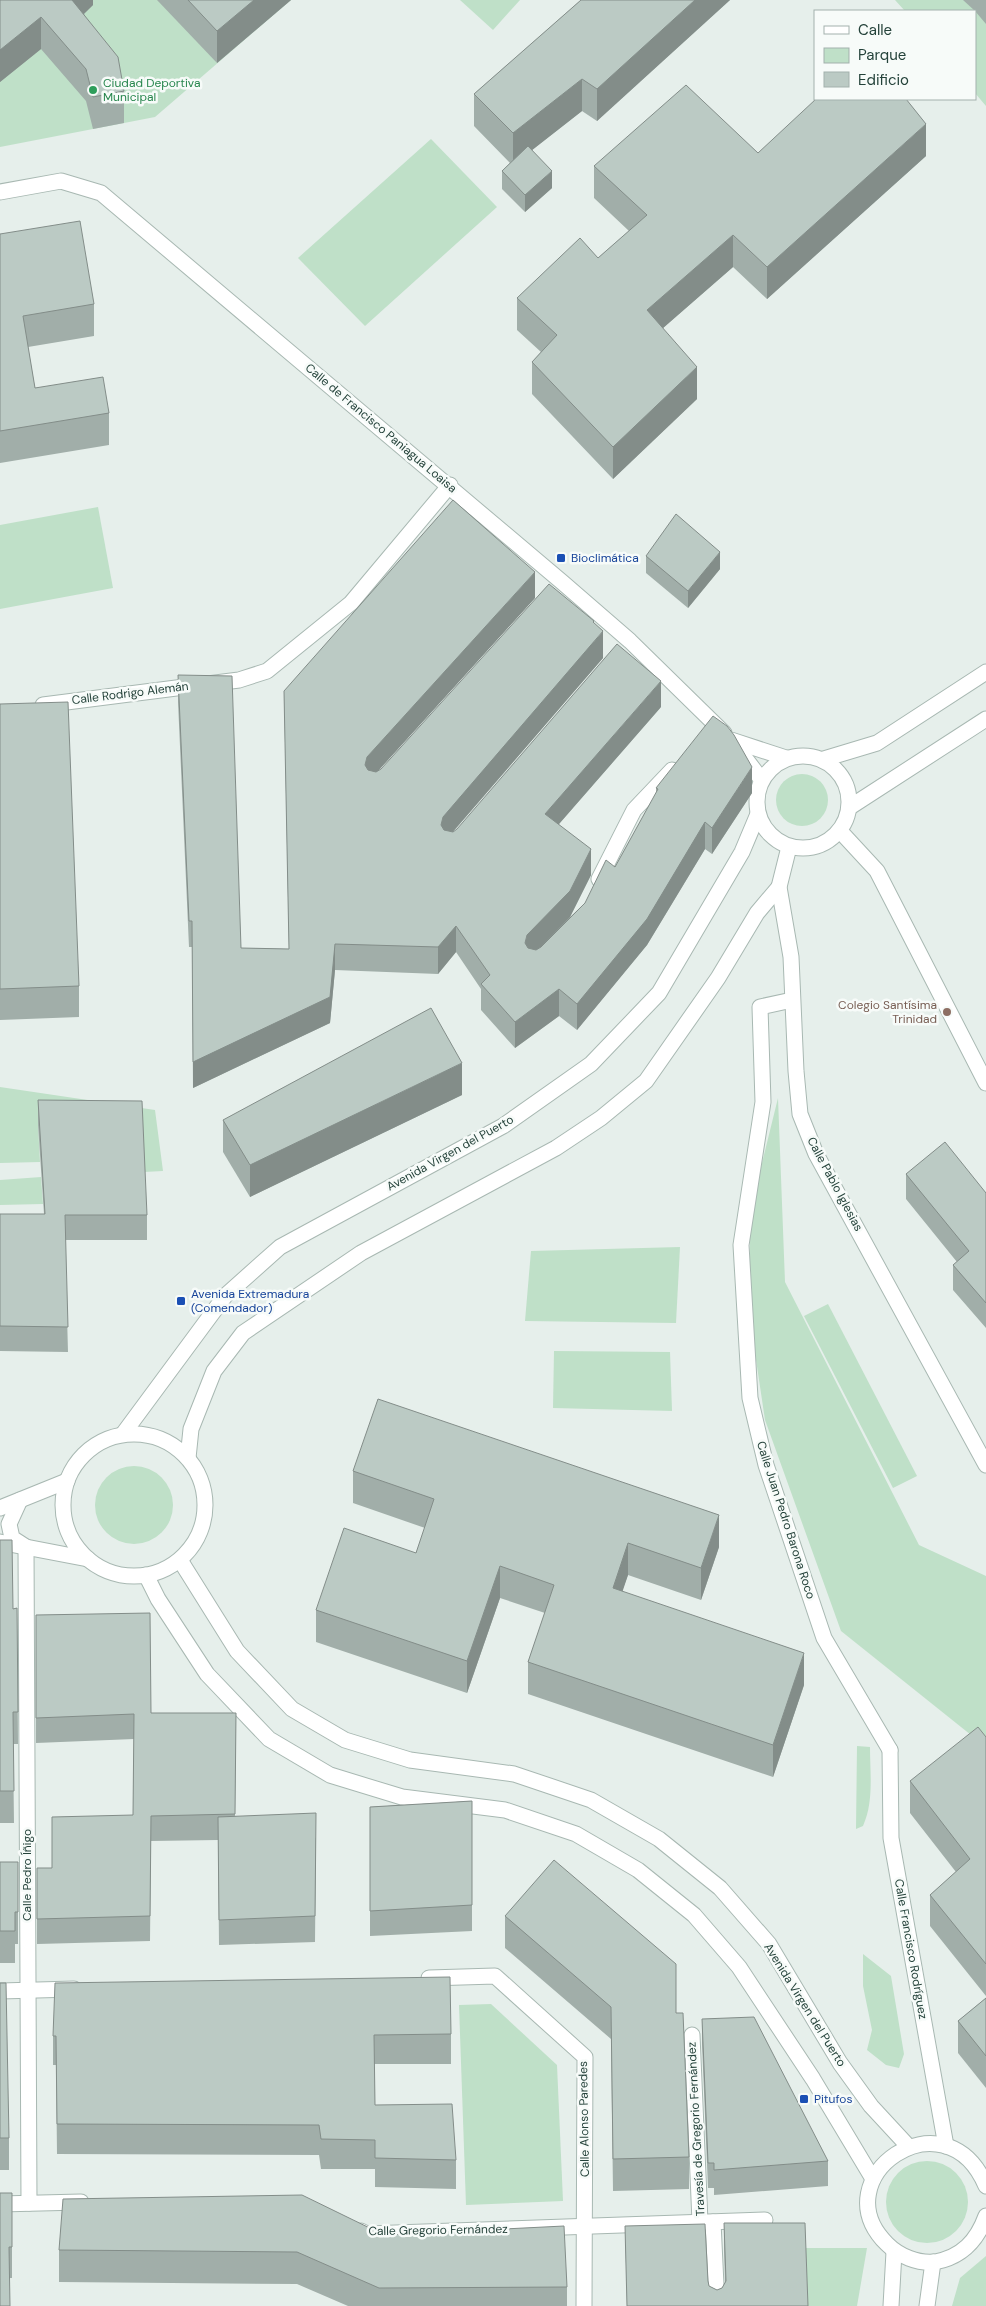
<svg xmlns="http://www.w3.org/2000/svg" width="986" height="2306" font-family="'DM Sans',sans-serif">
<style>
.green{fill:#bfe0c8}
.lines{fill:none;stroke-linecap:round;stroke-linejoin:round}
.service-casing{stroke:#a8b8b2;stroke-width:17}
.pedestrian-casing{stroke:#a8b8b2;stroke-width:17}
.minor-casing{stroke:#a8b8b2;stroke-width:17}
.service{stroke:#fff;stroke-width:15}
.pedestrian{stroke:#fff;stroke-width:15}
.minor{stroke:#fff;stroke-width:15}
.wall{fill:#a1aea9}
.shaded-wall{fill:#838d89}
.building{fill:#bbcac4;stroke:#838d89}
.leisure-dot{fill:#2e9e5b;stroke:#f7fbf9;stroke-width:2}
.transit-dot{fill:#1a4fb4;stroke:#f7fbf9;stroke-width:2}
.education-dot{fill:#8d6e63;stroke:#f7fbf9;stroke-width:2}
.labels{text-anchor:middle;stroke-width:5;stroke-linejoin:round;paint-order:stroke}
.leisure-label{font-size:12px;fill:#27864d;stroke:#f7fbf9;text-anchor:start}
.street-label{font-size:12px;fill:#24423a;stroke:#f7fbf9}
.transit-label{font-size:12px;fill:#164399;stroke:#f7fbf9;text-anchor:start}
.education-label{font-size:12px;fill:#785e54;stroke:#f7fbf9;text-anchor:end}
</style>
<rect width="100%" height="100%" fill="#e6efeb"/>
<g class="green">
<polygon points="0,0 291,0 155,117 0,147"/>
<polygon points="460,0 520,0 493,30"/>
<polygon points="895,0 986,0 986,106 975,93 975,11 905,11"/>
<polygon points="431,139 497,207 365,326 298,258"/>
<polygon points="98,507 113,588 0,609 0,525"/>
<circle cx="802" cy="800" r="26"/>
<polygon points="0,1087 155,1110 163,1171 144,1172 38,1125 40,1162 0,1163"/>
<polygon points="778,1098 785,1282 919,1545 986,1576 986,1769 971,1735 841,1631 765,1420 755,1353 750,1289 750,1237 761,1167"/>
<polygon points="41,1177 43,1204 0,1205 0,1180"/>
<polygon points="680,1247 676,1323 525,1321 531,1251"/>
<polygon points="828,1304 917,1476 893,1488 804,1316"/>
<polygon points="554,1351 670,1352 672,1411 553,1408"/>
<circle cx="134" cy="1505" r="39"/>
<path d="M857 1746 870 1747C870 1773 874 1802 863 1826L856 1829Z"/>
<polygon points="863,1954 891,1976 904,2054 899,2068 886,2065 867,2050 872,2030 863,1986"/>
<polygon points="491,2004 557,2065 563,2201 466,2205 459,2005"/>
<circle cx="927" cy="2202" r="41"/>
<polygon points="805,2248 867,2248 857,2306 807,2306"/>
<polygon points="986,2256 986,2306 952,2306 960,2278"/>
</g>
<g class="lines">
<defs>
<polyline id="service" points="840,831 877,871 986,1083"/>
<polyline id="pedestrian" points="792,1000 760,1007 763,1102 741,1245 750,1398 766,1465 824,1638 890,1750"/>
<g id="minor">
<polyline points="0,192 61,181 101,193 562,582 630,641 724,733"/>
<polyline points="43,705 239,680 267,671 351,603 450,485"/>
<polyline points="731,740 786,758"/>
<polyline points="739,750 761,779"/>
<circle cx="803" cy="802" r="46"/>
<polyline points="824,759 877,743 986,672"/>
<polyline points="850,807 986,719"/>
<polyline points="789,847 779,887 791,957 796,1071 800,1114 816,1154 986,1465"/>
<polyline points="599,879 634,810 672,770"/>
<polyline points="123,1434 225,1296 280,1247 503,1126 591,1064 659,993 742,852 758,814"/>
<circle cx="134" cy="1505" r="71"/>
<polyline points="188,1458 191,1429 214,1371 243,1333 361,1253 556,1148 601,1118 646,1081 718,978 757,913 779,887"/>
<polyline points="20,1500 9,1524 12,1538 26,1547 29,2203"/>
<polyline points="0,1508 67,1481"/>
<polyline points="0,1542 88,1559"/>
<polyline points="180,1560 237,1651 292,1709 345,1740 410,1760 514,1774 591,1800 659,1839 720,1888 769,1944 840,2063 871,2106 908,2146"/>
<polyline points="146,1575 158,1599 207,1674 269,1739 330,1775 402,1797 505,1810 576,1834 638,1870 694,1915 739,1967 813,2079 873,2179"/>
<polyline points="890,1750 891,1838 946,2146"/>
<polyline points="429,1978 495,1976 585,2057 584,2306"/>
<polyline points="0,1991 74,1989"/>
<polyline points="692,2035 700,2222"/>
<path d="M986 2186C945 2090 820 2178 887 2244 899 2256 918 2264 935 2262 962 2257 977 2241 986 2216"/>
<polyline points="0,2204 81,2202"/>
<polyline points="713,2222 717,2306"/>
<polyline points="361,2231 367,2234 765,2220"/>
<polyline points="891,2306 894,2252"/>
<polyline points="927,2306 933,2262"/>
</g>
</defs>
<use href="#service" class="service-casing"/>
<use href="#pedestrian" class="pedestrian-casing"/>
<use href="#minor" class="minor-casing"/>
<use href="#service" class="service"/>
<use href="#pedestrian" class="pedestrian"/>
<use href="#minor" class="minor"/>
</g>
<g class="wall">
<polygon points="0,0 93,0 93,5 84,14 124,91 124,123 93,129 86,101 41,49 0,82"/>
<polygon points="157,0 291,0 217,63"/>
<polygon points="581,0 730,0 597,121 582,111 532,150 552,188 525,212 502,189 502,171 510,163 474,126 474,94"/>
<polygon points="963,0 986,0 986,24 975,11"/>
<polygon points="758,153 926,156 767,299 733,267 663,328 697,399 613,479 532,394 532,362 541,352 517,330 517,298 598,258 629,231 594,198 594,166"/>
<polygon points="0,234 94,304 94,336 28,347 35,388 109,413 109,445 0,463"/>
<polygon points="646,556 720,569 688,608 646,573"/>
<polygon points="535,598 378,771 594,623 603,658 453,832 661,707 559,824 591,875 570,917 585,903 615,867 656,794 656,788 752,793 712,854 705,849 647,945 577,1030 559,1016 515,1048 481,1010 481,989 456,952 438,974 335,970 330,1023 193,1088 192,947 189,947 178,702 178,675 241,948 289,949 284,691"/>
<polygon points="0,704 79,986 79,1017 0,1020"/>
<polygon points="462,1095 250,1197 223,1152 223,1120"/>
<polygon points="38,1100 147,1215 147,1240 65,1240 68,1352 0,1351 0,1214 44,1214 38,1125"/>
<polygon points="906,1174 986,1193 986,1328 953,1290 953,1265 957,1262 906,1199"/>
<polygon points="353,1471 719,1547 701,1600 628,1575 622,1591 804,1685 773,1777 528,1694 528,1662 545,1613 500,1598 467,1693 316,1642 316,1610 416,1553 425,1528 353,1503"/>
<polygon points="0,1540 13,1609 17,1608 18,1744 13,1744 14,1823 0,1823"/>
<polygon points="36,1615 151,1713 236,1713 235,1816 316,1838 315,1942 219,1945 218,1840 151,1841 150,1941 37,1944 37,1868 52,1868 133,1815 134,1739 36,1743"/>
<polygon points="986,1737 986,1996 930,1926 930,1895 956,1872 910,1813 910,1781"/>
<polygon points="472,1801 472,1931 370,1936 370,1807"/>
<polygon points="0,1862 18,1862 18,1944 15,1944 15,1963 0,1963"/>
<polygon points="505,1916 676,2013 689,2157 689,2189 613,2191 611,2039 505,1948"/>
<polygon points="0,1983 9,2138 9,2170 0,2170"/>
<polygon points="986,1998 986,2088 958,2053 958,2021"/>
<polygon points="702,2019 828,2161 828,2186 714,2195 714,2188 708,2188 702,2044"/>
<polygon points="451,2034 451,2064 374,2064 375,2105 456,2160 456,2189 375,2187 375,2169 321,2169 319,2155 57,2154 56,2065 53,2065 53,2036"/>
<polygon points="12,2193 12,2278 9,2278 0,2306"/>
<polygon points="724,2223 808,2306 627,2306 625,2226 708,2281 709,2286 717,2290 722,2288 725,2283 724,2248"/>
<polygon points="384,2235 567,2287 567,2306 348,2306 297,2284 59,2282 59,2250"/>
</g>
<g class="shaded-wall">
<polygon points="69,0 93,0 93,5 69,28"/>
<polygon points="254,0 291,0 217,63 217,31"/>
<polygon points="695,0 730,0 597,121 597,89"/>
<polygon points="41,17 41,49 0,82 0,50"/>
<polygon points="582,79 582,111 513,165 513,133"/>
<polygon points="926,124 926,156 767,299 767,267"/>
<polygon points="552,171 552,188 525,212 525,195"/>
<polygon points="733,235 733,267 647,342 647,310"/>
<polygon points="697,367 697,399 613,479 613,447"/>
<polygon points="720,552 720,569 688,608 688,591"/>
<polygon points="535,572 535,598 367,783 365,765 367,757"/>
<polygon points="594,621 594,642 603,631 603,658 443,843 441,825 443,817"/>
<polygon points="661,681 661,707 545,840 545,814"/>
<polygon points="752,767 752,793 712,854 712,828"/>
<polygon points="705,822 705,849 647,945 577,1030 577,1004"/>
<polygon points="591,849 591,875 570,917 527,961 525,943 527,935"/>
<polygon points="456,926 456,952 438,974 438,947"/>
<polygon points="335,944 335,970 330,1023 193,1088 193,1062"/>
<polygon points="559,989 559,1016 515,1048 515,1022"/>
<polygon points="462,1063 462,1095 250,1197 250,1165"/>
<polygon points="719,1515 719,1547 701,1600 701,1568"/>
<polygon points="628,1543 628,1575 613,1620 613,1588"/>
<polygon points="500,1566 500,1598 467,1693 467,1661"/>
<polygon points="804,1653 804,1685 773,1777 773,1745"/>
</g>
<g class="building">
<polygon points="0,0 72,0 118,57 124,91 93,97 86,69 41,17 0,50"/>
<polygon points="188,0 254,0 217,31"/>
<polygon points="581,0 695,0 597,89 582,79 513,133 474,94"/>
<polygon points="686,85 758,153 816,99 906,99 926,124 767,267 733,235 647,310 697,367 613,447 532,362 557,335 517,298 580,238 598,258 647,215 594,166"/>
<polygon points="528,146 552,171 525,195 502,171"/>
<polygon points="80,221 94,304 23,316 35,388 103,377 109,413 0,431 0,234"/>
<polygon points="453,500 535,572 367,757 365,765 368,770 376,772 381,769 549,584 594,621 593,622 603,631 443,817 441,825 444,830 453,832 457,829 617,644 661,681 545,814 591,849 570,891 527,935 525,943 528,948 536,950 541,947 585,903 606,860 615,867 658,789 656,788 713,716 727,726 734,735 752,767 712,828 705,822 647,919 577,1004 559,989 515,1022 481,984 490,975 456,926 438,947 335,944 330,997 193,1062 192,921 189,921 178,675 232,676 241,948 289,949 284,691"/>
<polygon points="676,514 720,552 688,591 646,556"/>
<polygon points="68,702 79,986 0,989 0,704"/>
<polygon points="431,1008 462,1063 250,1165 223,1120"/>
<polygon points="38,1100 142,1101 147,1215 65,1215 68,1327 0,1326 0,1214 45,1214"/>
<polygon points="945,1142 986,1193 986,1303 953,1265 969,1251 906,1174"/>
<polygon points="378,1399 719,1515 701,1568 628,1543 613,1588 804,1653 773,1745 528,1662 554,1585 500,1566 467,1661 316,1610 344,1528 416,1553 434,1499 353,1471"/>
<polygon points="0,1540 12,1540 13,1609 17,1608 18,1712 13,1712 14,1791 0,1791"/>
<polygon points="150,1613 151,1713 236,1713 235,1814 151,1816 150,1916 37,1919 37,1868 52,1868 52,1817 133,1815 134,1714 36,1718 36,1615"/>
<polygon points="978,1727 986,1737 986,1964 930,1895 970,1859 910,1781"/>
<polygon points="472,1801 472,1905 370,1911 370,1807"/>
<polygon points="316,1813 315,1916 219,1920 218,1817"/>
<polygon points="554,1860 676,1964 676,2013 683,2013 689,2157 613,2159 611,2007 505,1916"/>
<polygon points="0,1862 18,1862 18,1912 15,1912 15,1931 0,1931"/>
<polygon points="450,1977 451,2034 374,2035 375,2105 452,2104 456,2160 375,2158 375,2140 321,2139 319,2125 57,2124 56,2036 53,2036 55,1983"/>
<polygon points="0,1983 6,1983 9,2138 0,2138"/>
<polygon points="986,1998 986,2056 958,2021"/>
<polygon points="754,2017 828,2161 714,2170 714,2163 708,2163 702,2019"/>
<polygon points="0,2193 12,2193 12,2247 9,2247 10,2306 0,2306"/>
<polygon points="302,2195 384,2235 564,2226 567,2287 379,2288 297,2252 59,2250 63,2199"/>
<polygon points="724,2223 805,2223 808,2306 627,2306 625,2226 705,2224 708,2281 709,2286 717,2290 722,2288 726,2281"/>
</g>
<circle class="leisure-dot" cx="93" cy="90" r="5"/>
<g class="transit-dot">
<rect x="556" y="553" width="10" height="10" rx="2.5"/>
<rect x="176" y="1296" width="10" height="10" rx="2.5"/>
<rect x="799" y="2094" width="10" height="10" rx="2.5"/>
</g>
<circle class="education-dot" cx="947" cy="1012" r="5"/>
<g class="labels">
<g class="leisure-label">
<text x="103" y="87">Ciudad Deportiva<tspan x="103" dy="14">Municipal</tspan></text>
</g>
<g class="street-label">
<text transform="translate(381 428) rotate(40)" y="4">Calle de Francisco Paniagua Loaisa</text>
<text transform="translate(130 693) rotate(-7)" y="4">Calle Rodrigo Alemán</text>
<text transform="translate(450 1153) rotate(-29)" y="4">Avenida Virgen del Puerto</text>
<text transform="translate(835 1184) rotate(62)" y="4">Calle Pablo Iglesias</text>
<text transform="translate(786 1520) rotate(72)" y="4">Calle Juan Pedro Barona Roco</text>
<text transform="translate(27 1875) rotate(-90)" y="4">Calle Pedro Íñigo</text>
<text transform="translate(911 1949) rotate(80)" y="4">Calle Francisco Rodríguez</text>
<text transform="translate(805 2005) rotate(58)" y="4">Avenida Virgen del Puerto</text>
<text transform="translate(584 2119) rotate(-91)" y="4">Calle Alonso Paredes</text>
<text transform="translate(696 2129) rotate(-93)" y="4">Travesía de Gregorio Fernández</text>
<text transform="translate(438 2230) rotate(-1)" y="4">Calle Gregorio Fernández</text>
</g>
<g class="transit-label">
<text x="571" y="562">Bioclimática</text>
<text x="191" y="1298">Avenida Extremadura<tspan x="191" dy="14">(Comendador)</tspan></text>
<text x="814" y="2103">Pitufos</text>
</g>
<g class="education-label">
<text x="937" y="1009">Colegio Santísima<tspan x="937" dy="14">Trinidad</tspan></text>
</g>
</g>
<rect x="814" y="10" width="162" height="90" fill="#f7fbf9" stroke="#a3b1ad"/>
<rect x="824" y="26" width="25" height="8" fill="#ffffff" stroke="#a3b1ad"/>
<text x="858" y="35" font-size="15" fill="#24423a">Calle</text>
<rect x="824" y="48" width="25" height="15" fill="#bfe0c8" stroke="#a3b1ad"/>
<text x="858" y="60" font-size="15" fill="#24423a">Parque</text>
<rect x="824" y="72" width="25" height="15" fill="#bbcac4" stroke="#a3b1ad"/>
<text x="858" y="85" font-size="15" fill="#24423a">Edificio</text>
</svg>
